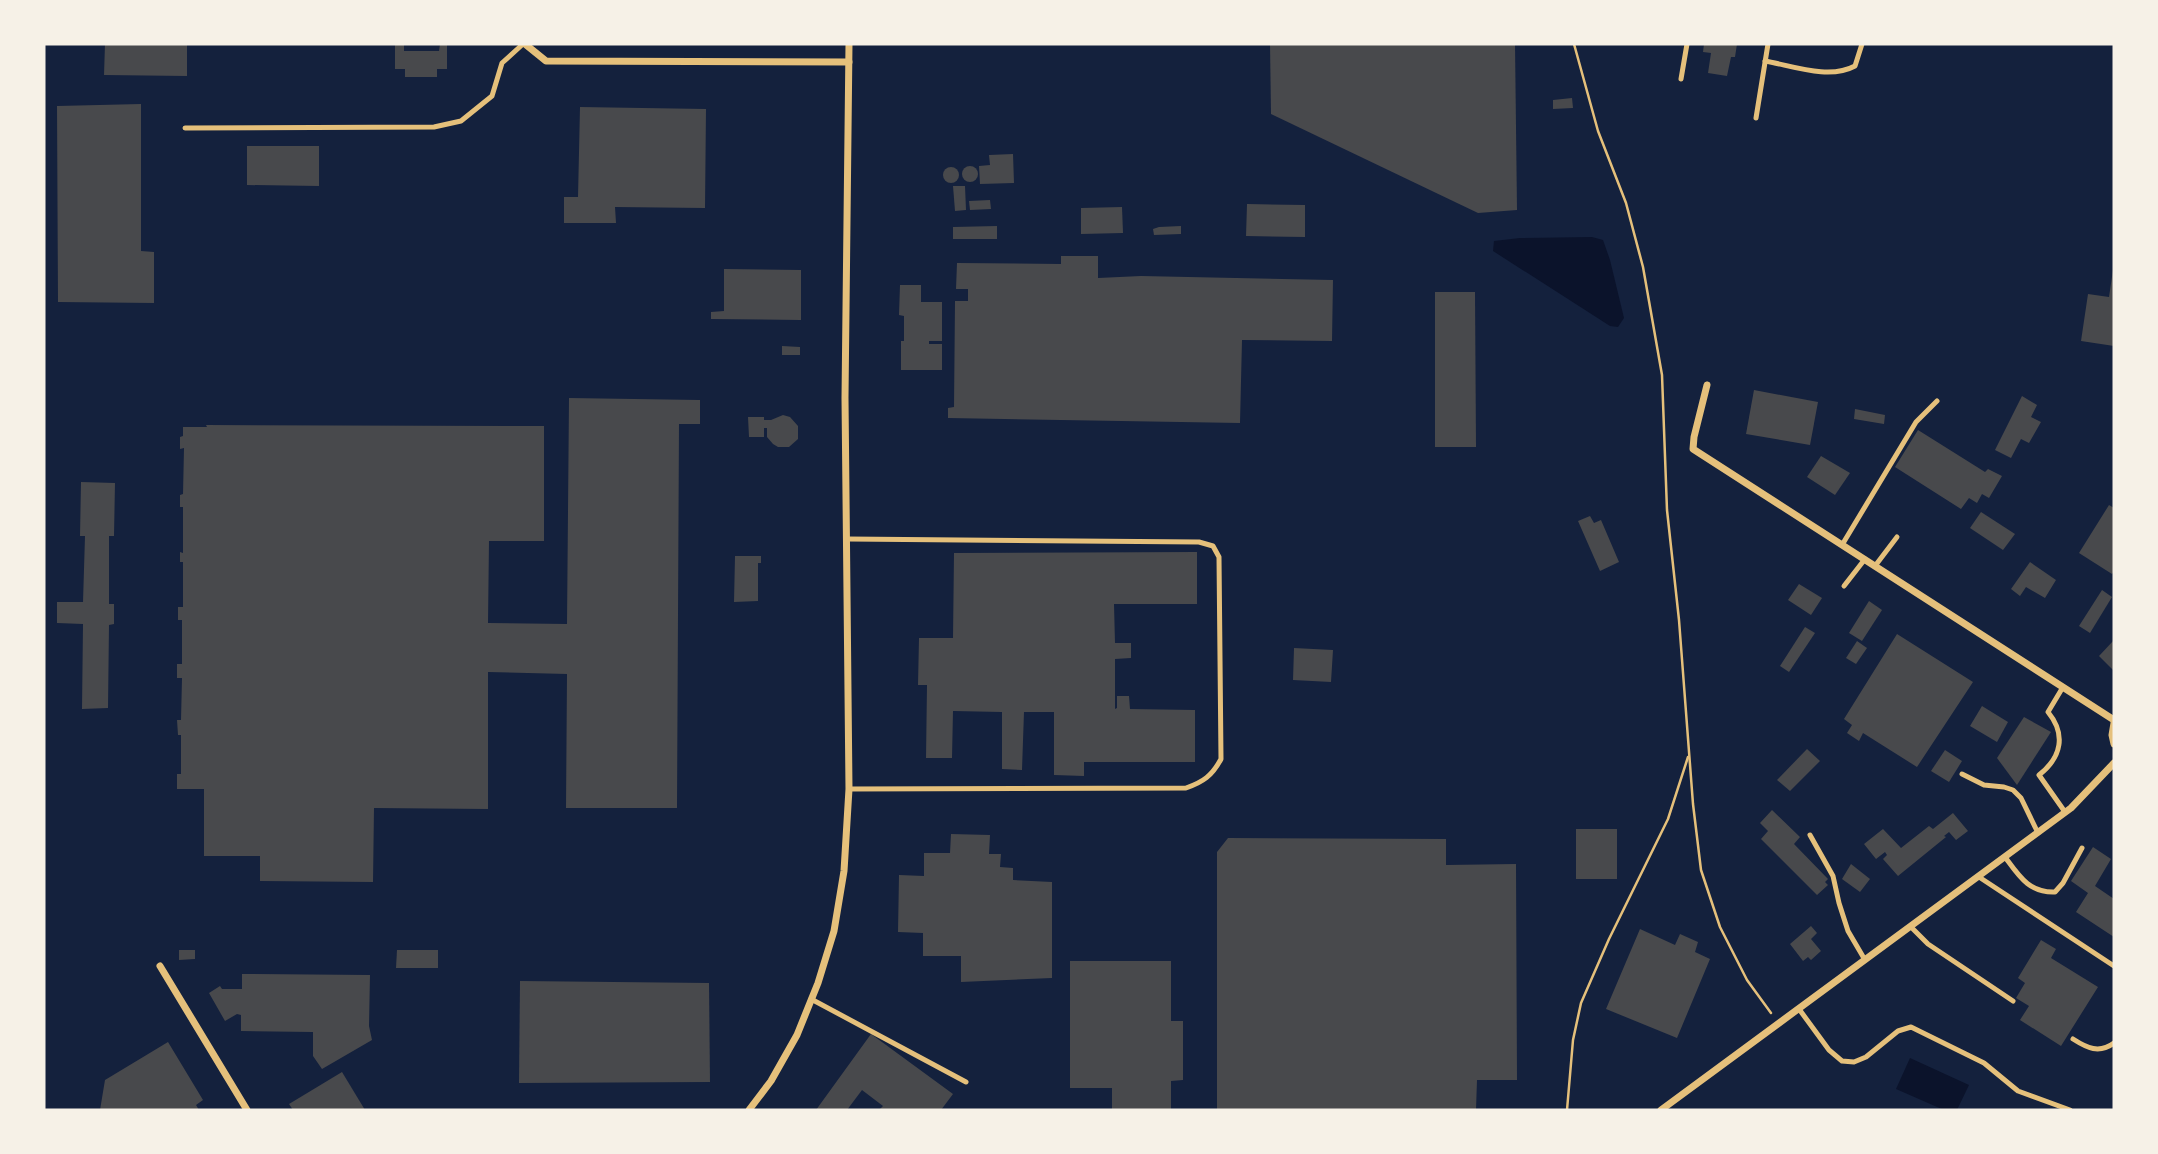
<svg xmlns="http://www.w3.org/2000/svg" width="2158" height="1154" font-family="Commissioner,sans-serif">
<style>
.water{fill:#0b132b}
.building{fill:#48494c}
.lines{fill:none;stroke-linecap:round;stroke-linejoin:round}
.path{stroke:#e5c07b;stroke-width:2.5}
.service{stroke:#e5c07b;stroke-width:5}
.minor{stroke:#e5c07b;stroke-width:7}
</style>
<rect width="100%" height="100%" fill="#14213d"/>
<g class="water">
<polygon points="1520,238 1592,237 1603,240 1610,260 1624,318 1618,327 1610,326 1493,251 1494,241"/>
<polygon points="1910,1058 1969,1085 1957,1110 1944,1110 1896,1089"/>
</g>
<g class="building">
<polygon points="105,44 187,44 187,76 104,75"/>
<polygon points="395,44 404,44 404,51 439,51 440,44 447,44 447,69 437,69 437,77 405,77 405,69 395,69"/>
<polygon points="1270,44 1515,44 1517,210 1478,213 1271,114"/>
<polygon points="1704,44 1737,44 1735,57 1731,57 1727,76 1708,73 1711,53 1703,52"/>
<polygon points="1572,98 1573,108 1553,109 1553,100"/>
<polygon points="141,104 141,251 154,252 154,303 58,302 57,106"/>
<polygon points="580,107 706,109 705,208 615,207 616,223 564,223 564,197 578,197"/>
<polygon points="247,146 319,146 319,186 247,185"/>
<polygon points="1013,154 1014,183 980,184 979,166 990,165 989,155"/>
<circle cx="970" cy="174" r="8"/>
<circle cx="951" cy="175" r="8"/>
<polygon points="953,186 965,186 966,210 955,211"/>
<polygon points="990,200 991,209 970,210 969,201"/>
<polygon points="1247,204 1305,205 1305,237 1246,236"/>
<polygon points="1122,207 1123,233 1081,234 1081,208"/>
<polygon points="997,226 997,239 953,239 953,227"/>
<polygon points="1181,226 1181,234 1154,235 1153,229 1159,227"/>
<polygon points="1061,256 1098,256 1098,278 1141,276 1333,280 1332,341 1242,340 1240,423 948,418 948,408 954,407 955,301 968,301 968,289 956,289 957,263 1061,264"/>
<polygon points="724,269 801,270 801,320 711,319 711,312 724,311"/>
<polygon points="2113,270 2114,346 2081,341 2088,294 2109,297"/>
<polygon points="900,285 921,285 921,302 942,302 942,341 929,341 929,344 942,344 942,370 901,370 901,341 904,341 904,316 899,315"/>
<polygon points="1435,292 1475,292 1476,447 1435,447"/>
<polygon points="782,346 800,347 800,355 782,355"/>
<polygon points="1754,390 1818,402 1810,445 1746,434"/>
<polygon points="2022,396 2037,405 2031,417 2041,422 2029,443 2021,439 2011,458 1995,450"/>
<polygon points="569,398 700,400 700,424 679,424 677,808 566,808 567,674 488,672 488,809 374,808 373,882 260,881 260,856 204,856 204,789 177,789 177,774 181,774 181,735 178,735 177,720 181,720 182,678 177,678 177,664 182,664 182,620 178,620 178,607 183,607 183,562 180,562 180,552 183,553 183,507 180,507 180,495 183,494 184,448 180,449 180,437 183,436 183,427 207,427 206,425 544,426 544,541 489,541 488,623 567,624"/>
<polygon points="1855,409 1885,415 1884,424 1854,419"/>
<polygon points="783,415 790,417 798,426 798,439 789,447 778,447 773,444 767,437 767,428 764,428 764,437 749,437 748,417 764,417 764,420 771,420"/>
<polygon points="1918,430 1985,472 1988,469 2002,476 1989,498 1982,494 1977,503 1969,498 1961,509 1895,467"/>
<polygon points="1821,456 1850,473 1835,495 1807,477"/>
<polygon points="81,482 115,483 114,536 109,536 109,604 114,604 114,624 109,625 108,708 82,709 83,624 57,623 57,602 83,602 85,536 80,536"/>
<polygon points="2109,505 2114,508 2114,571 2112,574 2079,553"/>
<polygon points="1981,512 2015,534 2003,550 1970,528"/>
<polygon points="1590,516 1594,523 1601,520 1619,562 1600,571 1578,521"/>
<polygon points="1197,552 1197,604 1114,604 1115,643 1131,643 1131,658 1115,659 1115,709 1117,708 1117,696 1129,696 1130,709 1195,710 1195,762 1084,762 1084,776 1054,775 1054,712 1024,712 1022,770 1002,769 1002,712 953,711 952,758 926,758 927,685 918,685 919,638 953,638 954,553"/>
<polygon points="735,556 761,556 761,563 758,563 758,601 734,602"/>
<polygon points="2030,562 2056,580 2045,598 2026,587 2020,596 2011,589"/>
<polygon points="1799,584 1822,598 1811,615 1788,600"/>
<polygon points="2102,590 2112,597 2090,633 2079,626"/>
<polygon points="1869,601 1882,610 1862,641 1849,633"/>
<polygon points="1805,627 1815,633 1789,672 1780,666"/>
<polygon points="1897,634 1973,682 1917,767 1863,733 1859,741 1847,733 1852,725 1844,719"/>
<polygon points="2114,640 2114,671 2099,656"/>
<polygon points="1857,641 1867,648 1856,664 1846,658"/>
<polygon points="1294,648 1333,650 1331,682 1293,680"/>
<polygon points="1982,706 2008,722 1997,742 1970,726"/>
<polygon points="2024,717 2051,732 2017,785 1997,758"/>
<polygon points="1807,749 1820,761 1790,791 1777,780"/>
<polygon points="1945,750 1962,761 1949,782 1931,771"/>
<polygon points="1772,810 1800,837 1794,844 1828,879 1825,882 1828,885 1817,895 1761,839 1768,831 1760,823"/>
<polygon points="1953,813 1968,831 1956,840 1949,832 1944,836 1946,837 1898,876 1883,859 1887,855 1885,852 1876,859 1864,844 1883,829 1901,848 1929,826 1933,829"/>
<rect x="1576" y="829" width="41" height="50"/>
<polygon points="951,834 990,835 989,854 1001,854 1000,867 1013,868 1013,880 1052,882 1052,978 961,982 961,956 923,956 923,933 898,932 899,875 924,876 924,853 950,853"/>
<polygon points="1228,838 1446,839 1446,865 1516,864 1517,1080 1477,1080 1476,1110 1217,1110 1217,852"/>
<polygon points="2093,847 2111,859 2095,886 2114,899 2114,937 2076,912 2088,893 2071,881"/>
<polygon points="1851,864 1870,879 1860,892 1842,879"/>
<polygon points="1811,926 1817,933 1811,939 1821,951 1811,960 1808,957 1803,961 1790,944"/>
<polygon points="1640,929 1675,945 1680,934 1698,942 1695,952 1710,959 1677,1038 1606,1009"/>
<polygon points="2041,940 2056,949 2051,958 2098,987 2061,1046 2020,1020 2029,1006 2016,998 2025,983 2018,978"/>
<polygon points="179,950 195,950 195,959 179,960"/>
<polygon points="397,950 438,950 438,968 396,968"/>
<polygon points="1070,961 1171,961 1171,1021 1183,1021 1183,1080 1171,1081 1171,1110 1112,1110 1112,1088 1070,1088"/>
<polygon points="242,974 370,975 369,1026 372,1040 322,1069 313,1056 313,1032 241,1031 241,1015 237,1014 225,1021 209,993 220,986 222,989 242,989"/>
<polygon points="520,981 709,983 710,1082 519,1083"/>
<polygon points="871,1034 953,1094 941,1110 879,1110 883,1106 862,1090 847,1110 816,1110"/>
<polygon points="168,1042 203,1100 196,1105 199,1110 100,1110 105,1080"/>
<polygon points="342,1072 365,1110 293,1110 289,1104"/>
</g>
<g class="lines">
<g class="path">
<polyline points="1574,44 1598,131 1626,203 1643,267 1662,375 1667,510 1679,620 1693,804 1701,870 1720,927 1747,980 1771,1013"/>
<polyline points="1567,1110 1573,1040 1581,1003 1609,939 1668,819 1688,757"/>
</g>
<g class="service">
<path d="M1765 61C1793 66 1829 80 1855 66L1862 44"/>
<polyline points="1681,79 1687,44"/>
<polyline points="1756,118 1768,44"/>
<polyline points="185,128 434,127 461,121 492,96 502,63 523,44"/>
<path d="M848 539 1199 542 1213 546 1219 557 1221 759C1212 776 1203 782 1186 788L849 789"/>
<polyline points="1842,545 1916,422 1937,401"/>
<polyline points="1875,566 1897,537"/>
<polyline points="1844,586 1865,559"/>
<path d="M2063 687 2048 712C2066 734 2062 757 2039 775L2065 812"/>
<polyline points="1962,774 1984,785 2004,787 2013,790 2021,798 2038,833"/>
<polyline points="1810,835 1833,876 1839,903 1848,931 1865,960"/>
<path d="M2005 857C2019 876 2029 893 2055 892L2063 883 2082 848"/>
<polyline points="1979,877 2114,966"/>
<polyline points="1911,927 1928,944 2013,1001"/>
<polyline points="811,999 966,1082"/>
<polyline points="1799,1009 1829,1050 1842,1061 1854,1062 1866,1057 1898,1031 1911,1027 1984,1063 2018,1091 2070,1110"/>
<path d="M2073 1039C2087 1048 2099 1054 2114 1043"/>
</g>
<g class="minor">
<polyline points="525,44 546,61 849,62"/>
<polyline points="1707,385 1694,437 1693,449 2114,720"/>
<polyline points="2114,723 2112,735 2114,744"/>
<polyline points="160,966 247,1110"/>
<polyline points="749,1110 771,1081 797,1035 818,983 834,931 844,871 849,789 845,398 849,44"/>
<polyline points="1661,1110 2071,808 2114,763"/>
</g>
</g>
<rect width="2158" height="1154" fill="none" stroke="#f6f1e7" stroke-width="91"/>
</svg>
